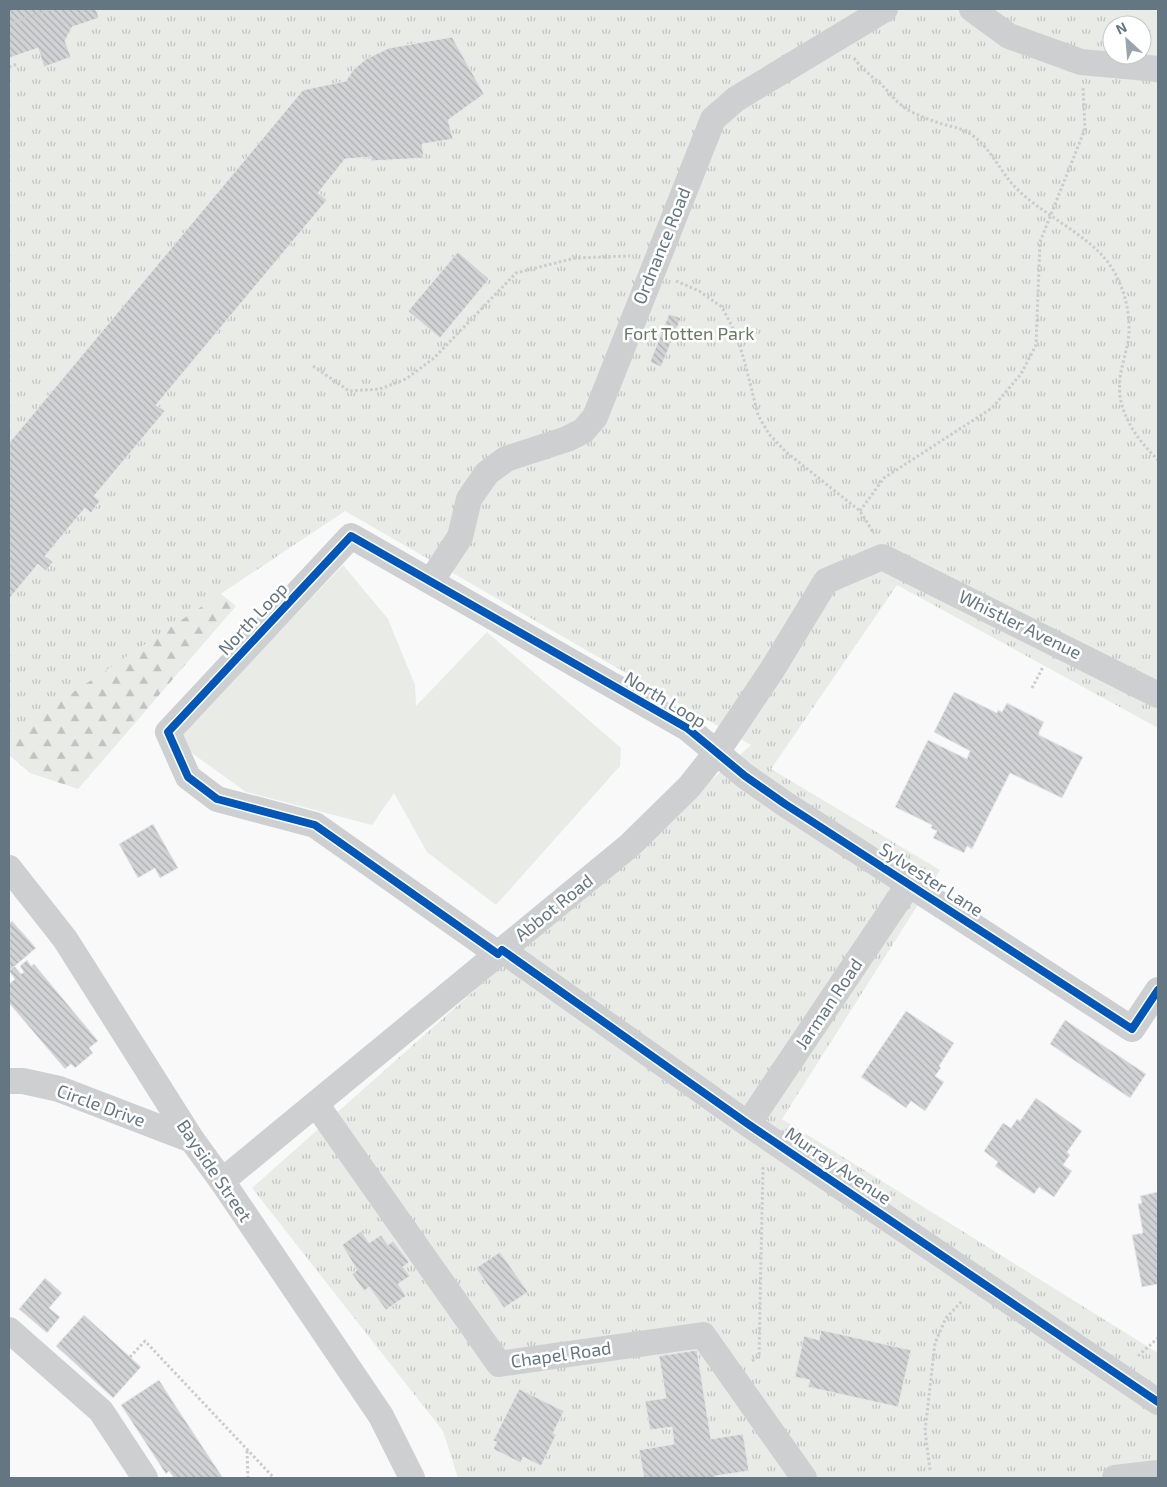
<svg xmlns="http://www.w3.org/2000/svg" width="1167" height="1487" font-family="'Exo 2',sans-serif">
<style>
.grass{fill:#e8ebe6}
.forest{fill:url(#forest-firs)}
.park{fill:url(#park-tufts);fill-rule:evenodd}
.building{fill:url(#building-back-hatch);stroke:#e8e8e8}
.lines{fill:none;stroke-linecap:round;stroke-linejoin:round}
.path{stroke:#cbcccd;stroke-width:3;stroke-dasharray:2.5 2.5;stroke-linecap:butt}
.minor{stroke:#cecfd0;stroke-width:26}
.cycleway-casing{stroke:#fff;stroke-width:11}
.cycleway{stroke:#0057b8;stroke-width:8}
.labels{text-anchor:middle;stroke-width:5;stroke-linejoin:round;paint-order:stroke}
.street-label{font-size:18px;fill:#657683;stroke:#fff}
.park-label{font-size:18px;fill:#687a64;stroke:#fff}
</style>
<defs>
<pattern id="forest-firs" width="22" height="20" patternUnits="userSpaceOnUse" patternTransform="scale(1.25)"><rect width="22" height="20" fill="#e8ebe6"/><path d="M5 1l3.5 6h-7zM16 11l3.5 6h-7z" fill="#c0c3c0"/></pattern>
<pattern id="park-tufts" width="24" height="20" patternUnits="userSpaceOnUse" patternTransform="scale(1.25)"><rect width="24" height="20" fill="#e8ebe6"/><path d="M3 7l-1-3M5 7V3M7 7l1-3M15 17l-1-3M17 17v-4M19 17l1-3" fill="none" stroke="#c0c3c0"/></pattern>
<pattern id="building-back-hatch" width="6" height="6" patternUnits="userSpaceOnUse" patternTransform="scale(1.25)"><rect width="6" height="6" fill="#d0d2d3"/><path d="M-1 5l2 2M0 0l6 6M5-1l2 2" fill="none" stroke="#acafb1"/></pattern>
</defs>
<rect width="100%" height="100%" fill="#f9f9f9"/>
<polygon class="grass" points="343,565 388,619 415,685 416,706 487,632 621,748 620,766 496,905 427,852 394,793 372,825 246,792 189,751 182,734"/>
<polygon class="forest" points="201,578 236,606 78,789 30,773 9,755 9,704"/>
<path class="park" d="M9 9H1158V728L897 585 771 769 940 870 782 1119 1158 1353V1478H458L443 1431 252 1188 751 745 345 511 9 735ZM1112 25H1142V55H1112Z"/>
<g class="building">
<polygon points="12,9 96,9 99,18 72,27 65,41 71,57 44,67 38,48 9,58 9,10"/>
<polygon points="452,37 484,94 448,120 453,139 422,144 424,158 371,161 371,157 345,159 318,193 327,200 156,405 165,411 94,496 100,501 91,513 85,508 45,556 53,562 46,571 38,564 9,599 9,443 303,90 346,81 353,70 366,59 389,48"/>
<polygon points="458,252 489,279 440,338 408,311"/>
<polygon points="669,314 681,318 661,367 650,362"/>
<polygon points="954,692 997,713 998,710 1002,712 1007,703 1044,722 1039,732 1039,735 1083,757 1062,798 1010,773 972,849 967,846 964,853 933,838 937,831 931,828 932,825 895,807 928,740 967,759 970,751 934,732"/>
<polygon points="153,824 178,868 160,878 155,868 138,878 119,844"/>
<polygon points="12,921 36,948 9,971 9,924"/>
<polygon points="27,960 31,966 34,964 98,1041 89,1048 93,1053 75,1068 71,1064 65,1069 9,1003 9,984 15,979 9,971 14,966 21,974 24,972 20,966"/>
<polygon points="906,1011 954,1043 939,1066 941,1068 935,1076 944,1082 925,1111 911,1101 906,1108 861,1077"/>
<polygon points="1065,1020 1146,1074 1130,1098 1050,1044"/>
<polygon points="1036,1098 1082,1131 1067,1152 1070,1155 1063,1165 1072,1171 1054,1197 1039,1187 1034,1194 995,1166 998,1162 984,1151 1003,1123 1011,1128 1017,1119 1020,1121"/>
<polygon points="1157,1192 1158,1199 1158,1284 1142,1287 1132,1235 1143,1233 1138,1204 1142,1203 1140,1196"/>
<polygon points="361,1231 369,1243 381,1235 388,1245 393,1241 409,1262 403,1267 410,1276 398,1284 406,1296 386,1310 369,1287 364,1291 352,1274 357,1270 342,1245"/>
<polygon points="500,1252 528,1292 504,1308 476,1268"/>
<polygon points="45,1278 62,1293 49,1308 60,1317 47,1333 19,1309"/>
<polygon points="84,1315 141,1367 113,1398 56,1346"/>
<polygon points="821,1330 911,1350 898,1407 808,1387 810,1380 795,1377 804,1336 819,1340"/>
<polygon points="697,1350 711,1439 743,1434 749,1471 715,1476 715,1478 644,1478 639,1450 674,1444 672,1427 650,1430 645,1401 666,1398 659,1356"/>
<polygon points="159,1380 171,1399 223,1478 174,1478 169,1471 166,1474 121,1405"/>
<polygon points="519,1389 564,1411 553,1433 556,1435 541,1466 523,1457 521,1463 493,1449 497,1442 493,1441"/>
</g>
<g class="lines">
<g class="path">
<polyline points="9,24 51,9"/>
<path d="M854 58C862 69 871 76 881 84 889 92 896 102 905 108 914 114 927 119 936 122 947 126 959 127 969 133 990 146 999 170 1015 187 1041 214 1085 233 1107 261 1122 280 1130 308 1129 332 1128 353 1117 372 1120 396 1124 422 1140 442 1158 460"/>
<polyline points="9,67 17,64"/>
<polyline points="676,281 699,291 722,307 737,336 746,367 758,415 769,434 786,452 860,511 873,532"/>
<polyline points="313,366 349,391 380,389 406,379 434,358 516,273 575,258 630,256"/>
<polyline points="860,511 884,478 992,408 1021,374 1036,345 1040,242 1085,129 1083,87"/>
<polyline points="1032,688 1043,667"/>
<polyline points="1138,1356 1158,1338"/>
<polyline points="130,1357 145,1341 274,1478"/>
<polyline points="752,1361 759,1356 763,1166"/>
<polyline points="247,1451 248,1478"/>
<polyline points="930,1470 925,1431 935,1343 946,1318 962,1301"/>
</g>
<g class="minor">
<polyline points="972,9 1009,36 1081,62 1158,69"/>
<polyline points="431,581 460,537 469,499 487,473 506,459 567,439 583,431 595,417 713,119 736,99 885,9"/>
<polyline points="9,868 65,939 192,1140 222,1181 381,1416 412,1478"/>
<polyline points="502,950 748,1124 1158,1402"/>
<polyline points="498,954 315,825 217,799 188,777 168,732 351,536 687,728 745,776 785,804 1132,1029 1158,990"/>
<polyline points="9,1081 23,1081 59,1089 192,1140"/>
<polyline points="316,1104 499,1364 703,1335 804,1478"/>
<polyline points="748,1124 909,884"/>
<polyline points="222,1181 630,845 689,787 717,752 772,670 826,581 882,557 1158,695"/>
<polyline points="9,1330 101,1411 145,1478"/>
<polyline points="1115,1478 1158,1473"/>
</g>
<defs>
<g id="cycleway">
<polyline points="502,950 748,1124 1158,1402"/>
<polyline points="498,954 315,825 217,799 188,777 168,732 351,536 687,728 745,776 785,804 1132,1029 1158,990"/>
</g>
</defs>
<use href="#cycleway" class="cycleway-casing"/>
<use href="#cycleway" class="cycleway"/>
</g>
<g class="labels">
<g class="street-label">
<text transform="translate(662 246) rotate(-68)" y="6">Ordnance Road</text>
<text transform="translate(253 619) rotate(-47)" y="6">North Loop</text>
<text transform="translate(1020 625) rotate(26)" y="6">Whistler Avenue</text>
<text transform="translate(665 700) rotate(31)" y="6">North Loop</text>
<text transform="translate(931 880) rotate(33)" y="6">Sylvester Lane</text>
<text transform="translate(554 908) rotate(-39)" y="6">Abbot Road</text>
<text transform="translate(829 1004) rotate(-56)" y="6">Jarman Road</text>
<text transform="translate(101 1106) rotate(20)" y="6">Circle Drive</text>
<text transform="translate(838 1166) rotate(34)" y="6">Murray Avenue</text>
<text transform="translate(214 1171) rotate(56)" y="6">Bayside Street</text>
<text transform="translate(561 1355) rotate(-8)" y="6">Chapel Road</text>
</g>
<g class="park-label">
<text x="689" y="340">Fort Totten Park</text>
</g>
</g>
<rect width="1167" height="1487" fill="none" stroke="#657683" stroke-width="20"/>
<g transform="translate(1127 40) rotate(334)"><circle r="24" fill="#ffffff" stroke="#c1c8cd"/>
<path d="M0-4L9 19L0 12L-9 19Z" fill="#99a4ac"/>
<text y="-8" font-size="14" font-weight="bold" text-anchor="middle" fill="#657683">N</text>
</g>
</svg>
